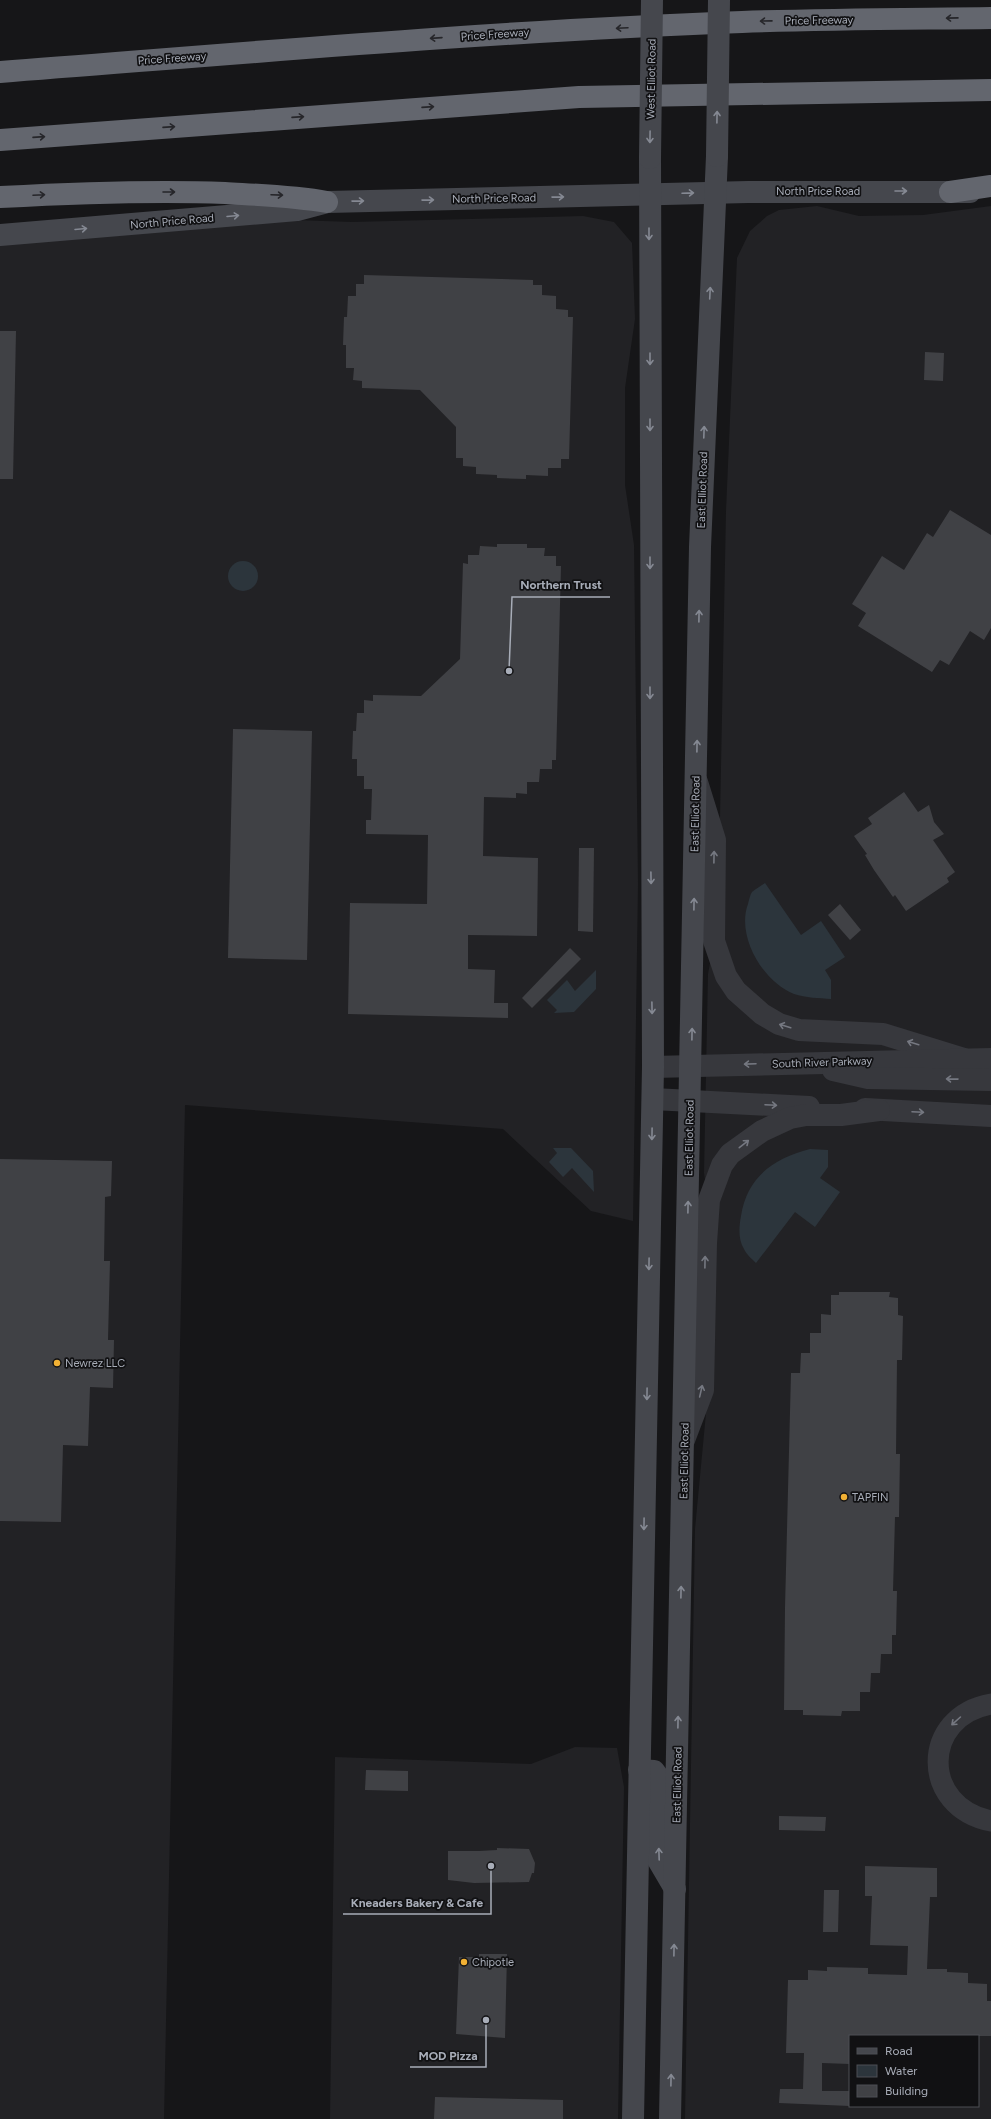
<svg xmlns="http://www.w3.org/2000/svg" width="991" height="2119" font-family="Figtree,sans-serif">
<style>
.built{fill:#222225;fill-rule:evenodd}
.water{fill:#2c353c}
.building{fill:#404145}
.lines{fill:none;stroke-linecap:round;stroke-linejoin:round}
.minor{stroke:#37383d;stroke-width:21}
.tertiary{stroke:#37383d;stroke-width:22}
.secondary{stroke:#45474d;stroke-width:22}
.motorway{stroke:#63666e;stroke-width:22}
.secondary-bridge{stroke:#45474d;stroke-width:22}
.oneway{stroke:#26262a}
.oneway2{stroke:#858993}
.oneway3{stroke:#757881}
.poi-dot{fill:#f2b134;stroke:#111113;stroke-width:1.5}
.labels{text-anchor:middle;stroke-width:3.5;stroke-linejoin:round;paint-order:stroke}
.street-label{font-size:11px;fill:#a8adb8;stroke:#111113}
.poi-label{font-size:11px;fill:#a8adb8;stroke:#111113;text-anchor:start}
.leader{fill:none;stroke:#a8adb8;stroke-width:1.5}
.callout-dot{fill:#a8adb8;stroke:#111113;stroke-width:1.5}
.callout-label{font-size:12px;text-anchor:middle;font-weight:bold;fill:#a8adb8;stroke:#111113;stroke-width:3.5;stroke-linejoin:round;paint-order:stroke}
</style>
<rect width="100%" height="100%" fill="#161618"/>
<g class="built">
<path d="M817 206 859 216 923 215 991 206V2119H685L695 1529 708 1392 712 1227 704 1173 708 974 718 920 726 511 737 258 750 231 767 216 779 210ZM850 2036H978V2106H850Z"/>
<polygon points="583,216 614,222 632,243 635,319 625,388 625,485 634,545 638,884 633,1221 591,1211 503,1129 185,1105 164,2119 0,2119 0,245 266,219 352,222"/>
<polygon points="575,1747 617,1748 624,1787 618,2119 330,2119 335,1757 531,1764"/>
</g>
<g class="water">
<circle cx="243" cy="576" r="15"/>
<path d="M765 883 801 935 821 921 845 957 825 970 831 980V999C819 998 806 998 794 994 763 982 736 936 748 904 749 900 750 895 752 892 755 889 761 886 765 883Z"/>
<polygon points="596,970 596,989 574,1012 554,1013 557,1010 547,1000 567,980 575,991"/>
<polygon points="553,1148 571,1148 593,1171 594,1192 572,1168 563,1177 549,1162 557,1153"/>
<path d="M810 1149 828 1150V1167L820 1178 840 1192 815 1227 795 1212 756 1263C752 1259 746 1254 744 1249 738 1239 739 1227 741 1216 747 1177 774 1158 810 1149Z"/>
</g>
<g class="building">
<polygon points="364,275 533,280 533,285 542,285 542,295 556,296 556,309 568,310 568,317 573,317 569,459 561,459 561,468 548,468 548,476 526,475 526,479 497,478 497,475 476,474 476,467 463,466 463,458 456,458 456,427 420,390 362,388 362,381 353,380 354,368 346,368 346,345 343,345 344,317 347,317 348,296 356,296 356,284 364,284"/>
<polygon points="0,331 16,331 13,479 0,479"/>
<polygon points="925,352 944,353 943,381 924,380"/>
<polygon points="950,510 991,535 991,628 984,640 970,631 949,665 940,660 932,672 858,626 866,613 852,604 882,556 904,570 927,533 933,537"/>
<polygon points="497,544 527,544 527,548 545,548 544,556 556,556 556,566 561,566 556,760 552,760 552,769 540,769 539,782 527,782 527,794 516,793 516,798 484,797 483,856 538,858 537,936 468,935 468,969 495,970 494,1003 508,1003 508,1018 348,1014 350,903 427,904 428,835 366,834 366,820 371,820 372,789 364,789 364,776 357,776 357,759 352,759 353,731 356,731 357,713 364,713 364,700 373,701 373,695 421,696 460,659 463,563 468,564 468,555 479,555 480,546 497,547"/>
<polygon points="233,729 312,731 307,960 228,958"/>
<polygon points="904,792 918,812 929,805 934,822 944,834 933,840 955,872 947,878 949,882 906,911 895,895 893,897 874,870 865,855 867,854 854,836 872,824 868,818"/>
<polygon points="579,848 594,848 593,932 578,931"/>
<polygon points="840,904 861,930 850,940 828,915"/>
<polygon points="570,948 581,959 532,1008 522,998"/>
<polygon points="0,1159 112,1161 111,1196 105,1197 104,1261 110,1261 108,1340 114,1340 113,1388 90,1387 88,1446 63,1445 61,1522 0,1521"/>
<polygon points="839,1292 890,1292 889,1297 898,1298 898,1315 903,1316 902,1360 897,1360 896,1454 900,1454 899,1517 895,1517 893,1591 897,1591 896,1635 892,1635 892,1654 881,1654 880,1673 871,1673 870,1692 860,1692 860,1711 842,1711 841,1716 803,1715 803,1710 784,1710 785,1608 791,1373 800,1373 801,1353 810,1353 810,1333 821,1333 821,1314 831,1315 831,1295 839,1295"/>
<polygon points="366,1770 408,1771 408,1791 365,1790"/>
<polygon points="779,1816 826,1817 825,1831 779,1830"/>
<polygon points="497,1848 529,1849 535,1863 534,1873 532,1873 529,1882 474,1883 448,1880 448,1851 479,1851 497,1850"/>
<polygon points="865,1866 937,1868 937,1897 930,1897 927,1969 947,1969 947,1972 968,1973 968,1983 987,1984 987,2001 991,2001 991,2036 850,2036 850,2064 822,2063 822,2091 850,2091 850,2106 779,2103 780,2089 803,2089 804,2053 786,2053 788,1980 808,1980 808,1970 827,1971 827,1967 868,1968 868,1974 907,1975 908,1946 870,1945 872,1896 865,1896"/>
<polygon points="824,1890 839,1890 838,1932 823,1932"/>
<polygon points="479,1954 507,1954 505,2038 456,2034 459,1957 479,1957"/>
<polygon points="435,2097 563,2100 563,2119 434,2119"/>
</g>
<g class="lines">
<path class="minor" d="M991 1704C921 1716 920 1807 991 1821"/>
<g class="tertiary">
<polyline points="697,782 715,840 714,941 726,976 736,991 762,1014 779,1024 799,1030 883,1034 964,1059"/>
<polyline points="653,1067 991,1059"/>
<polyline points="833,1070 868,1078 991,1080"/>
<polyline points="653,1099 809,1107"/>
<polyline points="865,1109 991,1116"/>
<polyline points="684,1440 703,1390 706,1243 709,1200 722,1165 730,1154 762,1131 790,1118 806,1115 841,1115 879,1110"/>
</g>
<g class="secondary">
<polyline points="0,235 297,210 327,202 748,192 970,192"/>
<polyline points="639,1770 654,1771 659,1778 658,1860 675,1889"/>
<polyline points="633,2119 653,1067 650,158"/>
<polyline points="670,2119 700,547 717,156"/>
</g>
<g class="motorway">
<path d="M0 72C247 53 494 31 742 22 825 19 908 19 991 18"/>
<polyline points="0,140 579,97 991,90"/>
<polyline points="950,192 991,186"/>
<path d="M0 197C75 193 150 190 225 193 259 195 293 196 327 202"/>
</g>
<g class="secondary-bridge">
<polyline points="717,156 719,0"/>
<polyline points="650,158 652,0"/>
</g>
</g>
<defs><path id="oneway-shaft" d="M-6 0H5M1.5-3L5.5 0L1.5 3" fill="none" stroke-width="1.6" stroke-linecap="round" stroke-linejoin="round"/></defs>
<g class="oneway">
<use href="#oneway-shaft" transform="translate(952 18) rotate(179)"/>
<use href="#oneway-shaft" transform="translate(766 21) rotate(179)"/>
<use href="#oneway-shaft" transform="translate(622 28) rotate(177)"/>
<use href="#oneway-shaft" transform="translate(436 38) rotate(176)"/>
<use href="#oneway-shaft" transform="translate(428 107) rotate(-4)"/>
<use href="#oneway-shaft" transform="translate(298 117) rotate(-4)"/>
<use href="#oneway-shaft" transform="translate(169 127) rotate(-4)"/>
<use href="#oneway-shaft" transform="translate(39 137) rotate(-4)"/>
<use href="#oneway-shaft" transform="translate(169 192)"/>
<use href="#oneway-shaft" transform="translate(39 195) rotate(-3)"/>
<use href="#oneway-shaft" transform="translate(277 195) rotate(2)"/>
</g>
<g class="oneway2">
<use href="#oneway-shaft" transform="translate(717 117) rotate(-89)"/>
<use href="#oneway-shaft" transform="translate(650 137) rotate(91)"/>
<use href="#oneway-shaft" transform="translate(901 191)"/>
<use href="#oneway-shaft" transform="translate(688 193) rotate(-2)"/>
<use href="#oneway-shaft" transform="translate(558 197) rotate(-1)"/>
<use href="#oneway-shaft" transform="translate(428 200) rotate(-1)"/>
<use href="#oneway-shaft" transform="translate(358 201) rotate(-1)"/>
<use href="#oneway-shaft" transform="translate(233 216) rotate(-5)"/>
<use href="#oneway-shaft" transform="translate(81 229) rotate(-5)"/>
<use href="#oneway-shaft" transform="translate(649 234) rotate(90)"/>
<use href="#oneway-shaft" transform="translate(710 293) rotate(-87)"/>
<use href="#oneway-shaft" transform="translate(650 359) rotate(90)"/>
<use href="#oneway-shaft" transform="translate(650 425) rotate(90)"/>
<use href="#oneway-shaft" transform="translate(704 432) rotate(-88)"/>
<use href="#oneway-shaft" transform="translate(650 563) rotate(90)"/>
<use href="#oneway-shaft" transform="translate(699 616) rotate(-89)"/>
<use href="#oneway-shaft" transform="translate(650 693) rotate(90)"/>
<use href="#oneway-shaft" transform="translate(697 746) rotate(-89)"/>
<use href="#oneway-shaft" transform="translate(651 878) rotate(89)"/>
<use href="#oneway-shaft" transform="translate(694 904) rotate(-89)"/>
<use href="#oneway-shaft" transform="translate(652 1008) rotate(89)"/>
<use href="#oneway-shaft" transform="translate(692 1034) rotate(-89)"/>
<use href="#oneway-shaft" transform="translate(652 1134) rotate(91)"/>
<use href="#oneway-shaft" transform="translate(688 1207) rotate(-89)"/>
<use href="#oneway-shaft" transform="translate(649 1264) rotate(91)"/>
<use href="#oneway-shaft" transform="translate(647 1394) rotate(91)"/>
<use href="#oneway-shaft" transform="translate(644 1524) rotate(91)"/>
<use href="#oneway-shaft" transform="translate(681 1592) rotate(-89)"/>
<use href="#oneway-shaft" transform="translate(678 1722) rotate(-89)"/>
<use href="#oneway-shaft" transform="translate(659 1854) rotate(-92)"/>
<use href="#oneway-shaft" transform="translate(674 1950) rotate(-89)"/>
<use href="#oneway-shaft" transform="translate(671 2080) rotate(-89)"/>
</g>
<g class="oneway3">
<use href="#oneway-shaft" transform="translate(714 857) rotate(-89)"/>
<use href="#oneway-shaft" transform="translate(785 1026) rotate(-163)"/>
<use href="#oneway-shaft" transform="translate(913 1043) rotate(-163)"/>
<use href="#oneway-shaft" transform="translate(750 1064) rotate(178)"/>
<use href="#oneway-shaft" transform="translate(952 1079) rotate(-179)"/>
<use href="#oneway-shaft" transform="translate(771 1105) rotate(3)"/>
<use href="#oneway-shaft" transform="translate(918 1112) rotate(3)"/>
<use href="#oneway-shaft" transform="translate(744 1144) rotate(-38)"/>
<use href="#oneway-shaft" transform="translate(705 1262) rotate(-89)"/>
<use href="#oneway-shaft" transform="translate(701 1391) rotate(-77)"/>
<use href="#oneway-shaft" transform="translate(956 1721) rotate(138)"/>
</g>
<g class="poi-dot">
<circle cx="57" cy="1363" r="4"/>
<circle cx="844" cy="1497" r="4"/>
<circle cx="464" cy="1962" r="4"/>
</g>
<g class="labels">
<g class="street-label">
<text transform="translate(819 20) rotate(-1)" y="4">Price Freeway</text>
<text transform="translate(495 34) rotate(-4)" y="4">Price Freeway</text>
<text transform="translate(172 58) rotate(-4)" y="4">Price Freeway</text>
<text transform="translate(651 79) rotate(-89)" y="4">West Elliot Road</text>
<text x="818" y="195">North Price Road</text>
<text transform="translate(494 198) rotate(-1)" y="4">North Price Road</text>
<text transform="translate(172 221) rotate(-5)" y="4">North Price Road</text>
<text transform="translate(702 490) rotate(-88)" y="4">East Elliot Road</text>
<text transform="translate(695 814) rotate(-89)" y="4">East Elliot Road</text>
<text transform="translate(822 1062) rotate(-2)" y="4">South River Parkway</text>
<text transform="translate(689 1138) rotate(-89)" y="4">East Elliot Road</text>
<text transform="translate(684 1461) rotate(-89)" y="4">East Elliot Road</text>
<text transform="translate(677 1785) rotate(-89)" y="4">East Elliot Road</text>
</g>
<g class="poi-label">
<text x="65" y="1367">Newrez LLC</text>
<text x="852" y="1501">TAPFIN</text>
<text x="472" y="1966">Chipotle</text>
</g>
</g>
<path class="leader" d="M509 671L512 597H610M491 1866L491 1914H343M486 2020L486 2067H410"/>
<g class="callout-dot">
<circle cx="509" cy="671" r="4"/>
<circle cx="491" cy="1866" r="4"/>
<circle cx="486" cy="2020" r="4"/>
</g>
<g class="callout-label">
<text x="561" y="589">Northern Trust</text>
<text x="417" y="1907">Kneaders Bakery &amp; Cafe</text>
<text x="448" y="2060">MOD Pizza</text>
</g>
<rect x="849" y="2035" width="130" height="72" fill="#111113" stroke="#4d4f55"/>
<rect x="857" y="2048" width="20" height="6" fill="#45474d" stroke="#4d4f55"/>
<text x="885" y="2055" font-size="12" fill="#a8adb8">Road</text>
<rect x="857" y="2065" width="20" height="12" fill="#2c353c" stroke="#4d4f55"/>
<text x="885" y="2075" font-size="12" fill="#a8adb8">Water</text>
<rect x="857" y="2085" width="20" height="12" fill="#404145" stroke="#4d4f55"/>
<text x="885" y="2095" font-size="12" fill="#a8adb8">Building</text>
</svg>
